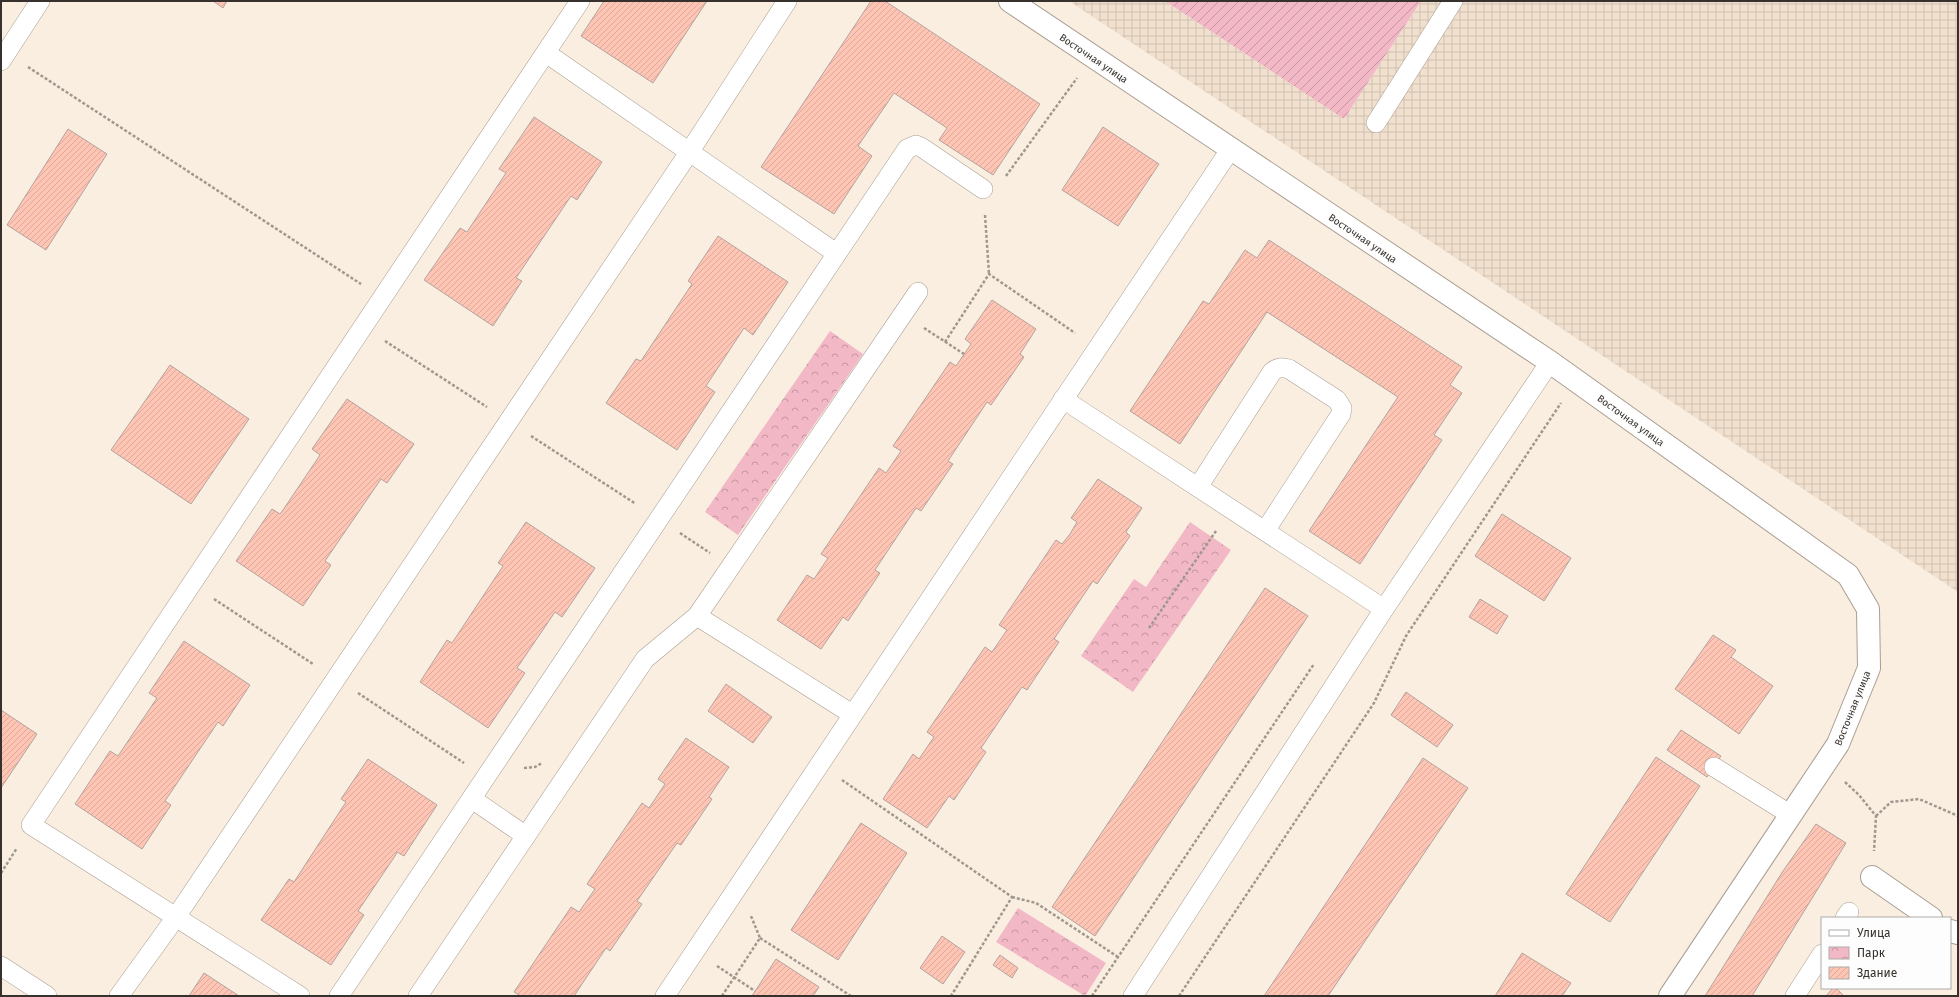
<svg xmlns="http://www.w3.org/2000/svg" width="1959" height="997" font-family="'Fira Sans',sans-serif">
<style>
.industrial{fill:url(#industrial-grid)}
.park{fill:url(#park-crowns)}
.garden{fill:url(#garden-furrows)}
.building{fill:url(#building-hatch);stroke:#b4a39e}
.lines{fill:none;stroke-linecap:round;stroke-linejoin:round}
.lane-casing{stroke:#a99e92;stroke-width:20}
.street-casing{stroke:#a99e92;stroke-width:24}
.path{stroke:#a0988e;stroke-width:2.5;stroke-dasharray:3 2;stroke-linecap:butt}
.lane{stroke:#fff;stroke-width:19}
.street{stroke:#fff;stroke-width:22}
.labels{text-anchor:middle;stroke-width:4;stroke-linejoin:round;paint-order:stroke}
.street-label{font-size:10px;fill:#36312c;stroke:#fdfdfd}
</style>
<defs>
<pattern id="industrial-grid" width="8" height="8" patternUnits="userSpaceOnUse"><rect width="8" height="8" fill="#f1e0ce"/><path d="M0 4h8M4 0v8" fill="none" stroke="#cfc1b1"/></pattern>
<pattern id="park-crowns" width="20" height="18" patternUnits="userSpaceOnUse"><rect width="20" height="18" fill="#f2b8c6"/><path d="M2 6a3 3 0 1 1 6 0M12 15a3 3 0 1 1 6 0" fill="none" stroke="#c596a1"/></pattern>
<pattern id="garden-furrows" width="10" height="10" patternUnits="userSpaceOnUse"><rect width="10" height="10" fill="#f2b8c6"/><path d="M-1 1l2-2M0 10L10 0M9 11l2-2" fill="none" stroke="#c596a1"/></pattern>
<pattern id="building-hatch" width="6" height="6" patternUnits="userSpaceOnUse"><rect width="6" height="6" fill="#ffc5b4"/><path d="M-1 1l2-2M0 6l6-6M5 7l2-2" fill="none" stroke="#dbaa9b"/></pattern>
</defs>
<rect width="100%" height="100%" fill="#faeee1"/>
<polygon class="industrial" points="1069,1 1165,1 1344,119 1421,1 1958,1 1958,592"/>
<g class="park">
<polygon points="830,331 863,354 738,535 705,512"/>
<polygon points="1190,522 1231,550 1133,692 1081,656 1134,579 1146,587"/>
<polygon points="1018,908 1106,963 1085,996 996,942"/>
</g>
<polygon class="garden" points="1165,1 1421,1 1344,119"/>
<g class="building">
<polygon points="213,1 227,1 223,8"/>
<polygon points="604,1 707,1 653,83 581,36"/>
<polygon points="871,1 885,1 1040,104 993,175 939,140 947,128 894,93 858,146 872,156 834,214 761,167"/>
<polygon points="534,117 602,162 577,200 571,196 516,278 522,281 493,326 424,280 460,228 467,232 506,173 499,169"/>
<polygon points="1103,127 1159,164 1118,226 1062,190"/>
<polygon points="68,129 107,154 46,250 7,225"/>
<polygon points="718,236 788,282 753,335 744,328 706,386 715,392 677,450 606,403 636,359 641,361 692,284 688,281"/>
<polygon points="1269,240 1462,367 1450,385 1462,393 1434,435 1442,440 1360,564 1309,531 1398,397 1267,312 1180,444 1130,411 1203,301 1209,304 1245,250 1257,258"/>
<polygon points="992,300 1036,329 1020,354 1024,357 991,405 987,402 948,461 953,464 921,511 916,508 875,570 880,573 848,621 843,617 821,649 777,620 807,575 814,579 828,558 821,554 879,468 886,473 901,451 893,446 950,362 956,366 971,344 965,339"/>
<polygon points="170,365 249,419 191,504 111,450"/>
<polygon points="347,399 414,444 387,483 381,479 325,561 331,565 303,606 236,561 272,509 280,514 283,510 320,455 312,449"/>
<polygon points="1098,479 1142,508 1126,532 1130,536 1097,584 1093,581 1054,639 1059,642 1027,690 1022,687 981,748 986,752 954,800 949,796 927,828 883,799 913,754 919,759 934,737 927,732 985,647 992,652 1007,630 999,625 1056,540 1062,544 1070,534 1077,522 1071,518"/>
<polygon points="1502,514 1571,558 1544,601 1475,556"/>
<polygon points="526,522 595,568 562,617 555,612 519,665 517,668 525,673 488,728 420,682 447,640 452,643 503,566 498,563"/>
<polygon points="1265,588 1308,616 1095,936 1052,907"/>
<polygon points="1480,599 1508,616 1497,634 1469,617"/>
<polygon points="1713,635 1736,650 1731,657 1773,686 1739,734 1675,689"/>
<polygon points="184,641 250,685 223,726 218,722 165,801 171,805 142,849 75,804 110,751 118,756 120,753 157,698 149,693"/>
<polygon points="726,684 772,717 753,743 708,711"/>
<polygon points="1406,692 1453,725 1437,747 1391,715"/>
<polygon points="1,710 37,734 1,788"/>
<polygon points="1681,730 1721,756 1707,777 1667,750"/>
<polygon points="686,738 729,767 709,797 712,799 681,845 677,843 637,901 642,904 610,951 606,948 574,996 521,996 514,992 571,907 579,912 595,889 587,884 642,803 649,808 665,784 658,779"/>
<polygon points="1656,757 1700,786 1610,922 1566,894"/>
<polygon points="1423,758 1468,788 1328,996 1264,996"/>
<polygon points="368,759 437,805 404,856 397,852 395,856 358,911 364,915 331,965 261,920 289,879 294,882 346,802 341,799"/>
<polygon points="861,823 907,853 838,960 791,930"/>
<polygon points="1816,824 1846,843 1752,996 1705,996 1783,871"/>
<polygon points="942,936 965,952 943,984 920,968"/>
<polygon points="1522,953 1571,983 1562,996 1495,996"/>
<polygon points="1000,955 1018,968 1012,978 993,965"/>
<polygon points="776,959 819,987 813,996 752,996"/>
<polygon points="204,973 239,996 189,996"/>
<polygon points="1833,988 1836,988 1844,996 1826,996"/>
</g>
<g class="lines">
<defs>
<g id="lane">
<polyline points="546,53 836,253"/>
<polyline points="1,61 40,1"/>
<polyline points="1376,123 1453,1"/>
<polyline points="1063,399 1384,609"/>
<path d="M1198 487 1272 372C1278 367 1282 367 1289 369L1337 400 1342 408 1341 414 1265 531"/>
<polyline points="697,616 852,714"/>
<polyline points="1714,767 1791,815"/>
<polyline points="472,799 526,836"/>
<polyline points="1845,918 1849,912"/>
<polyline points="1,966 47,996"/>
<polyline points="119,996 176,917 690,151 787,1"/>
<polyline points="300,996 31,825 580,1"/>
<polyline points="339,996 907,149 916,145 921,147 983,189"/>
<polyline points="418,996 645,659 697,616 918,292"/>
<polyline points="665,996 1230,150"/>
<polyline points="1133,996 1384,609 1550,362"/>
<polyline points="1795,996 1822,954"/>
</g>
<g id="street">
<polyline points="1010,1 1550,362 1848,575 1868,609 1869,668 1838,744 1670,996"/>
<polyline points="1872,877 1931,918"/>
<polyline points="1950,931 1958,933"/>
</g>
</defs>
<use href="#lane" class="lane-casing"/>
<use href="#street" class="street-casing"/>
<g class="path">
<polyline points="28,67 361,284"/>
<polyline points="1006,176 1077,78"/>
<polyline points="985,215 989,274"/>
<polyline points="924,328 964,354"/>
<polyline points="385,341 487,407"/>
<polyline points="945,342 989,274 1075,333"/>
<polyline points="531,436 636,504"/>
<polyline points="680,533 710,553"/>
<polyline points="214,599 313,664"/>
<polyline points="1149,628 1216,531"/>
<polyline points="358,693 464,763"/>
<polyline points="524,768 535,767 542,763"/>
<polyline points="842,780 1012,897 951,996"/>
<polyline points="1845,782 1859,795 1876,816 1874,851"/>
<polyline points="1876,816 1891,802 1919,799 1958,816"/>
<polyline points="1,873 17,848"/>
<polyline points="1012,897 1036,903 1118,957"/>
<polyline points="760,938 851,996"/>
<polyline points="717,966 755,991"/>
<polyline points="722,996 760,938 751,916"/>
<polyline points="1092,996 1314,664"/>
<polyline points="1179,996 1374,703 1406,636 1561,403"/>
</g>
<use href="#lane" class="lane"/>
<use href="#street" class="street"/>
</g>
<g class="labels">
<g class="street-label">
<text transform="translate(1094 58) rotate(34)" y="4">Восточная улица</text>
<text transform="translate(1363 238) rotate(34)" y="4">Восточная улица</text>
<text transform="translate(1631 420) rotate(36)" y="4">Восточная улица</text>
<text transform="translate(1852 708) rotate(-68)" y="4">Восточная улица</text>
</g>
</g>
<rect width="1959" height="997" fill="none" stroke="#36312c" stroke-width="4"/>
<rect x="1821" y="917" width="130" height="72" fill="#fdfdfd" stroke="#adaba9"/>
<rect x="1829" y="930" width="20" height="6" fill="#ffffff" stroke="#adaba9"/>
<text x="1857" y="937" font-size="12" fill="#36312c">Улица</text>
<rect x="1829" y="947" width="20" height="12" fill="url(#park-crowns)" stroke="#adaba9"/>
<text x="1857" y="957" font-size="12" fill="#36312c">Парк</text>
<rect x="1829" y="967" width="20" height="12" fill="url(#building-hatch)" stroke="#adaba9"/>
<text x="1857" y="977" font-size="12" fill="#36312c">Здание</text>
</svg>
